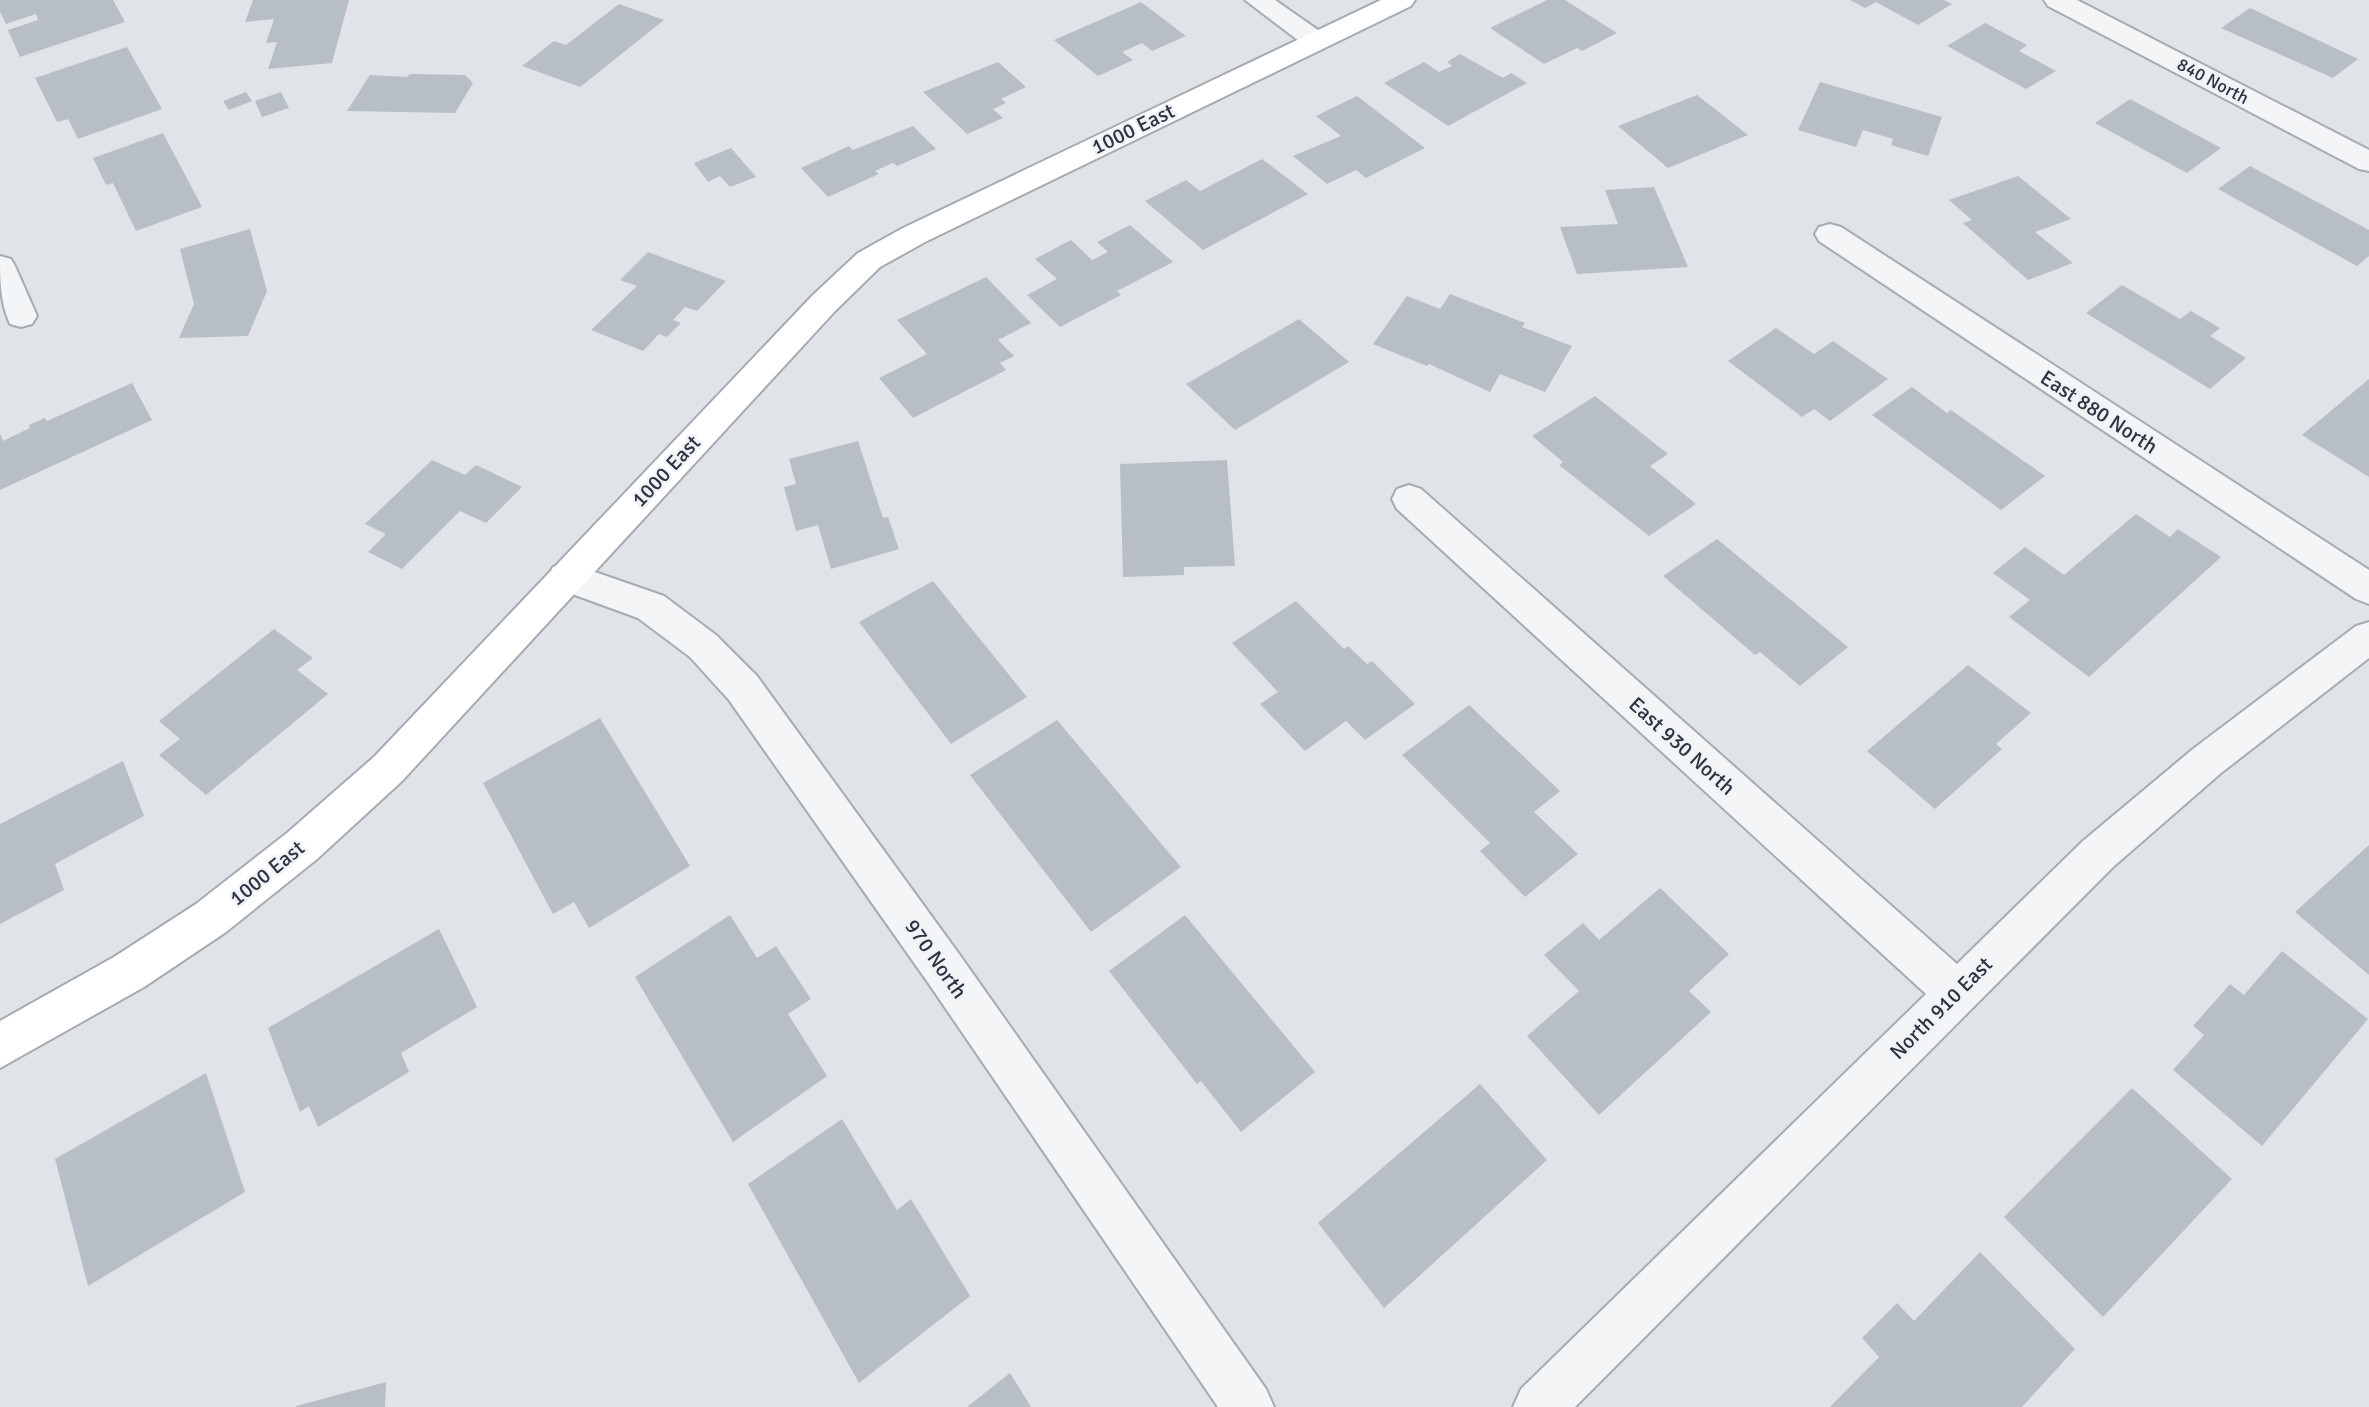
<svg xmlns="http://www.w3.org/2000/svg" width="2369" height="1407" font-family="Signika,sans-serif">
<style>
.building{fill:#b8bec5}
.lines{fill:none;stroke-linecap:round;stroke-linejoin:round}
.street-casing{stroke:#a6abb2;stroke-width:4}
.secondary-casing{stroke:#a6abb2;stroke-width:4}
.street{fill:#f3f5f7;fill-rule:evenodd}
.secondary{fill:#fff;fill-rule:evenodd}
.labels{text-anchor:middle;stroke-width:5;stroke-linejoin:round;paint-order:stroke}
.far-street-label{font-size:18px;fill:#2a333f;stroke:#f0f3f6}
.street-label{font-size:21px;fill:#2a333f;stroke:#f0f3f6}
</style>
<rect width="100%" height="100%" fill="#e0e4e8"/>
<g class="building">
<polygon points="0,0 113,0 125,22 20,57 8,30 38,20 36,14 6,24 0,12"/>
<polygon points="253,0 349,0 332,63 268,69 277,42 266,43 274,19 245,22"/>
<polygon points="1547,0 1565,0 1617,33 1582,51 1577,48 1544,64 1490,28"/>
<polygon points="1850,0 1944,0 1952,4 1918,25 1876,2 1865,8"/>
<polygon points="1141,2 1186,36 1152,51 1142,43 1122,52 1133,60 1098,76 1054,40"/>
<polygon points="619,4 664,20 580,87 522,66 554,41 566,45"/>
<polygon points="2250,8 2358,59 2333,78 2221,28"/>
<polygon points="1985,23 2027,45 2019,51 2056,71 2026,89 1947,46"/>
<polygon points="127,47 162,109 78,139 68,119 57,122 35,78"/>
<polygon points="1460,54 1503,78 1511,73 1527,83 1448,126 1384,83 1424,62 1439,72 1452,66 1447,62"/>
<polygon points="998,62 1026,87 1001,99 1006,103 993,109 1003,118 967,134 923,92"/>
<polygon points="410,74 465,75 473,83 455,113 347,111 370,75 407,77"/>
<polygon points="1820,82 1942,117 1928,156 1891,145 1893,139 1863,130 1856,147 1798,130"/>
<polygon points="246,92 252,101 229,110 223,101"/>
<polygon points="281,92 289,108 262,117 255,101"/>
<polygon points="1697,95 1748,135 1668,168 1618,126"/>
<polygon points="1357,96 1425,148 1366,178 1356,170 1327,184 1293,156 1341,136 1316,116"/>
<polygon points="2130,99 2221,148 2187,173 2095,123"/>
<polygon points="913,126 936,149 897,166 893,163 875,171 879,174 828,197 801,168 849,146 853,150"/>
<polygon points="163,133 202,207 136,231 113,183 106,185 93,158"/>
<polygon points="731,148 756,177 730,187 720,176 708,182 694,163"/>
<polygon points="1262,159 1308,194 1203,250 1145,201 1186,180 1200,191"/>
<polygon points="2250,166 2369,230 2369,256 2357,266 2218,189"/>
<polygon points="2018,176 2071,219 2035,232 2073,263 2028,280 1963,223 1972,220 1949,200"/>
<polygon points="1654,187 1688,267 1577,274 1560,227 1618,224 1605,190"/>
<polygon points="1130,225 1173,262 1117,291 1121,295 1060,327 1027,295 1057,279 1035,259 1071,240 1092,260 1108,252 1097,242"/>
<polygon points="250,229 267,291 248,336 179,338 194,304 180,249"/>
<polygon points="648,252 726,281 697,311 685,307 673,320 681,323 667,337 659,334 643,351 591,330 637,286 620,280"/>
<polygon points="986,277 1031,323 998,340 1014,356 1000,363 1006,370 913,418 879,378 927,354 897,320"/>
<polygon points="2122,285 2180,319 2191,311 2220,328 2210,336 2246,358 2210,389 2086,313"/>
<polygon points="1450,294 1525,323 1522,327 1572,346 1545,392 1500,374 1490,392 1429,364 1427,366 1373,344 1407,296 1440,309"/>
<polygon points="1299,319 1349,362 1235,430 1186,384"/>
<polygon points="1776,328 1814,354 1833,341 1888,379 1830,421 1814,409 1802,417 1728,361"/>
<polygon points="2369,379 2369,477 2302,435"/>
<polygon points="132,383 152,420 0,490 0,434 3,441 30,428 29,425 45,418 47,421"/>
<polygon points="1912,387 1947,413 1951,410 2045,476 2001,510 1872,415"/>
<polygon points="1595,396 1668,454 1650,466 1696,504 1649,536 1559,465 1563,462 1532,436"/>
<polygon points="858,441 883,518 888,517 899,549 831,569 818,525 796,531 784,487 796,484 789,459"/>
<polygon points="432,460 465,475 476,465 522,487 486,523 460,511 402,569 368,552 386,534 365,524"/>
<polygon points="1227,460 1235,566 1184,567 1184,575 1123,577 1120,464"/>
<polygon points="2136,514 2170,537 2178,529 2221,557 2089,677 2009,617 2030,600 1993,573 2025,547 2064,575"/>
<polygon points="1717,539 1848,647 1800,686 1760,652 1755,655 1663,576"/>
<polygon points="933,581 1027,697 951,744 859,622"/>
<polygon points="1296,601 1344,649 1348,646 1367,664 1372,661 1415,704 1365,740 1346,721 1305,751 1260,704 1278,692 1232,643"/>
<polygon points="274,629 313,658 297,670 328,694 206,795 159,755 180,739 159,721"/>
<polygon points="1968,665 2031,713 1996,744 2002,749 1935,809 1867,751"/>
<polygon points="1469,705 1560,791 1534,812 1578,854 1525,897 1480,851 1490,843 1402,755"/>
<polygon points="600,718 690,866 589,928 574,902 553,914 483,783"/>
<polygon points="1057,720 1181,867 1091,932 970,775"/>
<polygon points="123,761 144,816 55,864 64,890 0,924 0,824"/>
<polygon points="2369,845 2369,975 2295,912"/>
<polygon points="1660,888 1729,954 1689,991 1711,1012 1599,1115 1527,1036 1579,991 1544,955 1583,923 1599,940"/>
<polygon points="730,915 757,958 776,946 811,999 788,1014 827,1076 733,1142 635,977"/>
<polygon points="1185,915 1315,1072 1241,1132 1201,1081 1197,1084 1109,971"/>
<polygon points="439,929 477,1007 401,1053 409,1072 318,1127 309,1106 300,1112 268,1028"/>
<polygon points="2282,951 2368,1019 2262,1146 2173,1070 2204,1035 2193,1026 2230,984 2244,995"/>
<polygon points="206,1073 245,1192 88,1286 55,1159"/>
<polygon points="1480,1084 1547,1160 1384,1308 1318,1223"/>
<polygon points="2132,1088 2232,1179 2103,1317 2004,1217"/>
<polygon points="842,1119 897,1210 911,1199 970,1296 859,1383 748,1184"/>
<polygon points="1980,1252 2075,1349 2022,1407 1830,1407 1879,1357 1862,1338 1897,1303 1914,1321"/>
<polygon points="1010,1373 1031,1407 967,1407"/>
<polygon points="386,1382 385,1407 296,1407 296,1406"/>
</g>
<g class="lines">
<defs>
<g id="street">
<polygon points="1245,0 1275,0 1325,35 1329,41 1325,47 1316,49 1307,47"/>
<polygon points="2044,0 2077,0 2369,150 2369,171 2359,169 2048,6"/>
<polygon points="1830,224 1841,227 2369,570 2369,604 2356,599 1819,241 1815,234 1819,227"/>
<path d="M0 256 11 259 15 266 37 316 32 324 21 327 10 324C0 302 0 280 0 256Z"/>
<polygon points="1409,485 1421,489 1957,964 2083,841 2193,749 2356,626 2369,622 2369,658 2221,773 2113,867 1575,1407 1513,1407 1521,1389 1926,994 1397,509 1392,499 1397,489"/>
<polygon points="566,562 664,596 716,635 757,676 959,954 1266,1389 1274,1407 1218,1407 929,984 729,700 690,657 638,618 553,587 548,577 553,567"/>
</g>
<polygon id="secondary" points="1381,0 1415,0 1411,6 925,242 880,267 835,311 402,781 317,859 226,932 144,987 0,1068 0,1021 114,957 196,904 287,833 374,757 813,295 858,253 903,228"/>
</defs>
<use href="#street" class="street-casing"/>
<use href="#secondary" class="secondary-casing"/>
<use href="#street" class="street"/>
<use href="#secondary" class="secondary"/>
</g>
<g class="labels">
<g class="far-street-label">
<text transform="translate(2213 81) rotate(28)" y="6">840 North</text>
</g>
<g class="street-label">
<text transform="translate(1133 129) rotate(-26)" y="7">1000 East</text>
<text transform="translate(2099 412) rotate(33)" y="7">East 880 North</text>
<text transform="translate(666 471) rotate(-47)" y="7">1000 East</text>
<text transform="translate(1682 746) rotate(42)" y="7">East 930 North</text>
<text transform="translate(267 873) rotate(-39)" y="7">1000 East</text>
<text transform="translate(936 959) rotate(55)" y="7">970 North</text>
<text transform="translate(1941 1008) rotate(-45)" y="7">North 910 East</text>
</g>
</g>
</svg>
